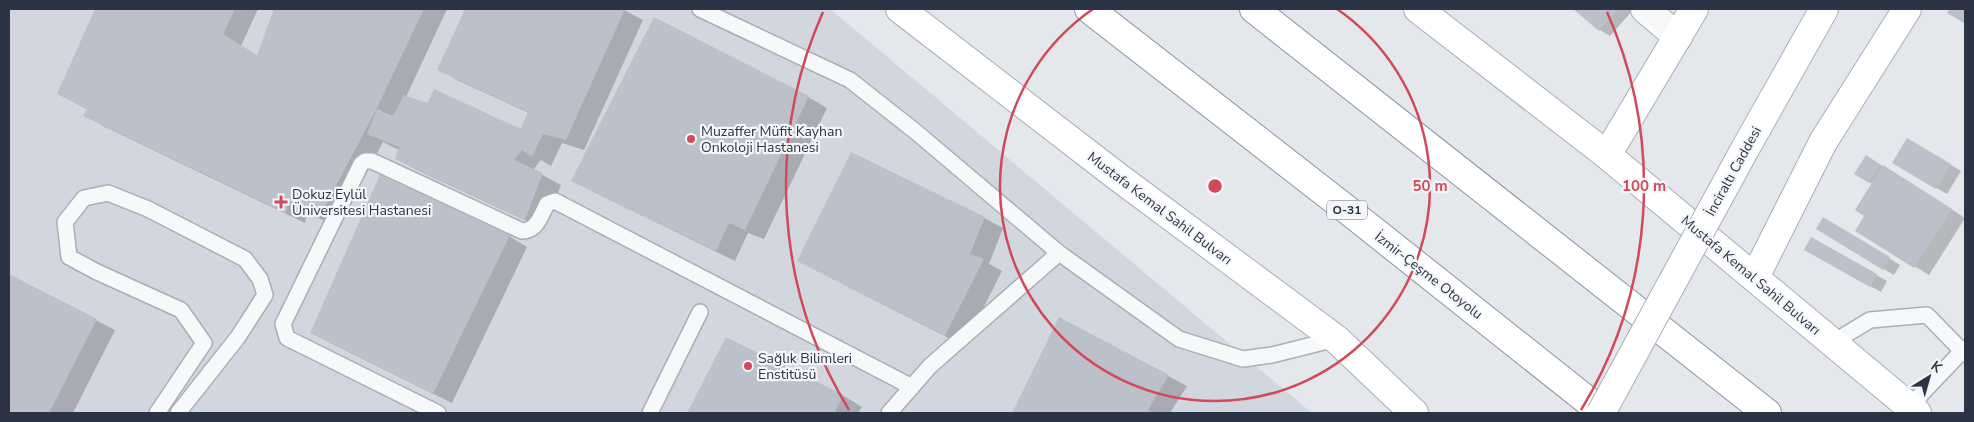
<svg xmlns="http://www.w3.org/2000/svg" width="1974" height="422" font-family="'Nunito Sans',sans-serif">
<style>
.built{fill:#d2d6de}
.shadow{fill:#0003}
.building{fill:#bbc0ca}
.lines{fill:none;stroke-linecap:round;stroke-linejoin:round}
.lane-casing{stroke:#a9aeb7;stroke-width:18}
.street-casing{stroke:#a9aeb7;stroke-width:30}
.secondary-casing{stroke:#a9aeb7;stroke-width:30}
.highway-casing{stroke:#8b94a3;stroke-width:30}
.lane{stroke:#f7f8fa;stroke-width:15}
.street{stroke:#f7f8fa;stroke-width:28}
.secondary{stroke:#fff;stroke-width:28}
.highway{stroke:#fff;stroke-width:28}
.secondary-bridge-casing{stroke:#a9aeb7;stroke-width:30;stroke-linecap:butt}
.secondary-bridge{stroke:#fff;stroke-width:28}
.ring{fill:none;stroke:#d1495b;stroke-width:2.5}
.poi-dot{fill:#d1495b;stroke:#f4f6f9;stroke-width:2}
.labels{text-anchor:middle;stroke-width:4.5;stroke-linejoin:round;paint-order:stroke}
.shield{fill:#f4f6f9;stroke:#676e7b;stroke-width:1}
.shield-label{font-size:12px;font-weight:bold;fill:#2b3445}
.poi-label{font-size:14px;fill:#2b3445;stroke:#f4f6f9;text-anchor:start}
.street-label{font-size:14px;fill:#2b3445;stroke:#f4f6f9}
.centre{fill:#d1495b;stroke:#f4f6f9;stroke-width:2.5}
.ring-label{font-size:15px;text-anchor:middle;font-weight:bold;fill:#d1495b;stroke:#f4f6f9;stroke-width:4.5;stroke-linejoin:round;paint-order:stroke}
</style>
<rect width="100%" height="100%" fill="#e4e7ec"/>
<polygon class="built" points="9,9 830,9 1312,413 9,413"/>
<g class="shadow">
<polygon points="96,9 258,9 241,46 258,56 276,9 447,9 406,97 521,131 529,113 457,80 439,69 466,9 622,9 643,20 584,150 562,143 551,166 541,160 533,170 561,185 544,229 415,169 396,158 399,150 383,142 338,227 307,213 305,223 103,126 85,115 88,110 58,93"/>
<polygon points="1575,9 1631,9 1633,10 1610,36 1600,30"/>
<polygon points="1951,9 1965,9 1965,22 1949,13"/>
<polygon points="808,97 827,108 764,239 748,233 735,261 592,191"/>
<polygon points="1907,139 1961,171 1947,194 1894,163"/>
<polygon points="1866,157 1898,175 1965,218 1929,275 1856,230 1866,216 1873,184 1856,174"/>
<polygon points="984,218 1003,228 989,264 1002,271 964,346 798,261"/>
<polygon points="1834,224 1900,265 1894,275 1884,269"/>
<polygon points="509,236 527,247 452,403 330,343"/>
<polygon points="1811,239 1887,281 1881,292 1805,250"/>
<polygon points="9,276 115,330 73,413 9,413"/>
<polygon points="1059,319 1187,386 1170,413 1013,413"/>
<polygon points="726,339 844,396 862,407 858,413 688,413"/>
</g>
<g class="building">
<polygon points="95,9 235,9 223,34 257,55 274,9 424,9 376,110 319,218 288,204 286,213 83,116 87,109 57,94"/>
<polygon points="465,9 625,9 566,140 543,134 532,157 522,150 514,160 543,173 525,220 395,159 399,147 367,134 377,109 393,116 404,95 427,103 434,89 521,129 528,112 437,70"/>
<polygon points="1573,9 1618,9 1599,31"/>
<polygon points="1950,9 1965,9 1964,23 1947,13"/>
<polygon points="654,17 809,96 745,230 729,223 716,251 571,181"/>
<polygon points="1907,138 1951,164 1936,189 1892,163"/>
<polygon points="851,152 985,217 970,254 984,259 945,336 797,261"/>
<polygon points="1866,155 1881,165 1869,183 1854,174"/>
<polygon points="1883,165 1952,209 1914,268 1855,231 1864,216 1855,210"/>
<polygon points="380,175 510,235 433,394 310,333"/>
<polygon points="1823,217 1890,257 1883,270 1816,229"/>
<polygon points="1811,237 1877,274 1870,287 1804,250"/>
<polygon points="9,274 97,319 49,413 9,413"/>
<polygon points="1059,317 1169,375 1148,410 1154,413 1012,413"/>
<polygon points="726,337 844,395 834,413 687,413"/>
</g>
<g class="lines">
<defs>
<g id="lane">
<polyline points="700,9 850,80 916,132 1059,253 1179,339 1243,359 1272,355 1336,339"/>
<polyline points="1832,343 1870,320 1927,315 1965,354"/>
<polyline points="1909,407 1965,348"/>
<polyline points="157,413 204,343 181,310 97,272 69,257 65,222 84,198 108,193 148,209 245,259 260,279 265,295 238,337 178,413"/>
<path d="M438 413 287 338 283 324 361 164 365 161H372L522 231C537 231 541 215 547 204L555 201 912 387"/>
<polyline points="650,413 700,312"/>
<polyline points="889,413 930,366 1059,253"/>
</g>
<polyline id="street" points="1645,9 1678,37"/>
<g id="secondary">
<polyline points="900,9 1118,177 1336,339 1414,413"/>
<polyline points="1418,9 1607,155 1917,413"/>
<polyline points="1745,149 1824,9"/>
<polyline points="1607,155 1694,9"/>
<polyline points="1755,277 1823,142 1907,9"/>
</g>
<g id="highway">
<polyline points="1089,9 1350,212 1603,413"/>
<polyline points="1254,9 1767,413"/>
</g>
</defs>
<use href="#lane" class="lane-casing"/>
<use href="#street" class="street-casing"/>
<use href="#secondary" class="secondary-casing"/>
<use href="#highway" class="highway-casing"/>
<use href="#lane" class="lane"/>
<use href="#street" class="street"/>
<use href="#secondary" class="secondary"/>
<use href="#highway" class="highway"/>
<defs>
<polyline id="secondary-bridge" points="1601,413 1745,149"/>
</defs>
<use href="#secondary-bridge" class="secondary-bridge-casing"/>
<use href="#secondary-bridge" class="secondary-bridge"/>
</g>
<g class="ring">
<path d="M1337 9A215 215 0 1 1 1093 9"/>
<path d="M849 410A429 429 0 0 1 823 12M1607 12A429 429 0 0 1 1581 410"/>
</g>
<g class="poi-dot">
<circle cx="691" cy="139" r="5"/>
<path d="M278.5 194.5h5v5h5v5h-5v5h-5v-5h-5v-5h5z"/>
<circle cx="748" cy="366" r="5"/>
</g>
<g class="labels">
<rect class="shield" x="1327" y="200.5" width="40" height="19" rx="4"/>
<g class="shield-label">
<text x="1347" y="214">O-31</text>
</g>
<g class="poi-label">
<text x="701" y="136">Muzaffer Müfit Kayhan<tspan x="701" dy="16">Onkoloji Hastanesi</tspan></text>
<text x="292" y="199">Dokuz Eylül<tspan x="292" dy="16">Üniversitesi Hastanesi</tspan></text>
<text x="758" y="363">Sağlık Bilimleri<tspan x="758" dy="16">Enstitüsü</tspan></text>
</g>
<g class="street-label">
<text transform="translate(1733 171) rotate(-61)" y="5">İnciraltı Caddesi</text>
<text transform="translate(1160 208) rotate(37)" y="5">Mustafa Kemal Sahil Bulvarı</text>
<text transform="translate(1429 275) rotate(38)" y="5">İzmir-Çeşme Otoyolu</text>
<text transform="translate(1751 275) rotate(40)" y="5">Mustafa Kemal Sahil Bulvarı</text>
</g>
</g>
<circle cx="1215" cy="186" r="8" class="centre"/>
<g class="ring-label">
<text x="1430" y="191">50 m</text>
<text x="1644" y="191">100 m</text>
</g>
<rect width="1974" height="422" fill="none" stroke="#2b3445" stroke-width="20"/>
<g transform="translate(1929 377) rotate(37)" stroke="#f4f6f9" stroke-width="4" paint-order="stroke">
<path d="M0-4L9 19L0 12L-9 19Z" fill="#2b3445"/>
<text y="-8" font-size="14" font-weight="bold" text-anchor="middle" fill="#2b3445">K</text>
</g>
</svg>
